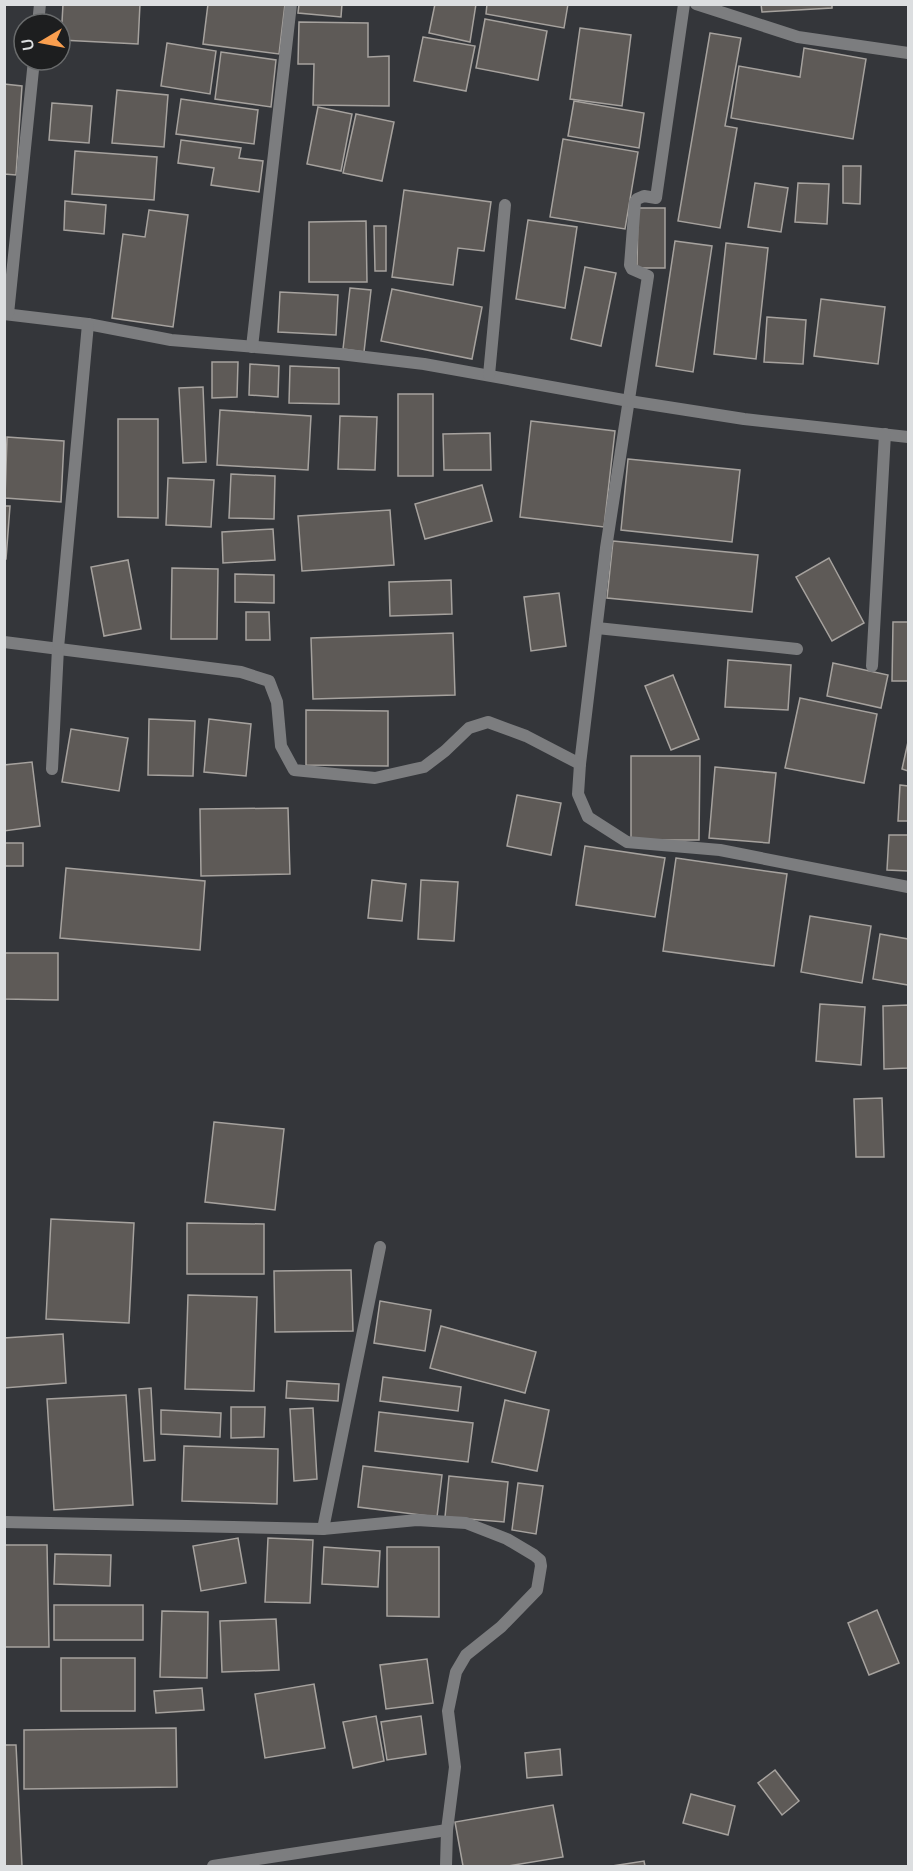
<svg xmlns="http://www.w3.org/2000/svg" width="913" height="1871" font-family="'Nunito Sans',sans-serif">
<style>
.building{fill:#5e5a57;stroke:#a6a29e;stroke-width:1.5}
.lines{fill:none;stroke-linecap:round;stroke-linejoin:round}
.street{stroke:#7c7d7f;stroke-width:12}
</style>
<rect width="100%" height="100%" fill="#34363a"/>
<g class="building">
<polygon points="63,4 140,4 138,44 61,40"/>
<polygon points="208,4 285,4 279,54 203,44"/>
<polygon points="299,4 342,4 341,17 298,13"/>
<polygon points="435,4 476,4 470,42 429,33"/>
<polygon points="487,4 568,4 564,28 486,14"/>
<polygon points="761,4 832,4 832,8 762,12"/>
<polygon points="485,19 547,31 538,80 476,68"/>
<polygon points="299,22 368,23 368,57 389,56 389,106 313,105 314,64 298,64"/>
<polygon points="580,28 631,35 622,106 570,99"/>
<polygon points="710,33 741,38 725,126 737,128 720,228 678,221"/>
<polygon points="423,37 475,46 466,91 414,81"/>
<polygon points="167,43 216,51 210,94 161,86"/>
<polygon points="804,48 866,59 853,139 731,118 739,66 800,77"/>
<polygon points="221,52 276,60 271,107 215,99"/>
<polygon points="4,84 22,86 16,175 4,174"/>
<polygon points="117,90 168,95 164,147 112,143"/>
<polygon points="181,99 258,110 254,144 176,134"/>
<polygon points="574,101 644,113 639,148 568,136"/>
<polygon points="52,103 92,106 89,143 49,140"/>
<polygon points="318,107 352,114 341,171 307,164"/>
<polygon points="356,114 394,122 382,181 343,173"/>
<polygon points="563,139 638,152 625,229 550,217"/>
<polygon points="181,140 241,148 239,158 263,161 259,192 211,185 214,168 178,163"/>
<polygon points="75,151 157,157 154,200 72,194"/>
<polygon points="843,166 861,166 860,204 843,203"/>
<polygon points="755,183 788,188 781,232 748,227"/>
<polygon points="798,183 829,184 827,224 795,222"/>
<polygon points="404,190 491,202 484,251 458,248 453,285 392,277"/>
<polygon points="65,201 106,205 104,234 64,230"/>
<polygon points="638,208 665,208 665,268 637,268"/>
<polygon points="149,210 188,215 173,327 112,318 123,234 145,237"/>
<polygon points="528,220 577,227 565,308 516,299"/>
<polygon points="366,221 367,282 309,282 309,222"/>
<polygon points="374,226 386,226 386,271 375,271"/>
<polygon points="675,241 712,246 693,372 656,366"/>
<polygon points="726,243 768,248 756,359 714,354"/>
<polygon points="585,267 616,273 601,346 571,339"/>
<polygon points="350,288 371,290 364,352 343,349"/>
<polygon points="392,289 482,307 472,359 381,341"/>
<polygon points="280,292 338,295 336,335 278,332"/>
<polygon points="821,299 885,307 878,364 814,356"/>
<polygon points="767,317 806,320 803,364 764,362"/>
<polygon points="212,362 238,362 237,397 212,398"/>
<polygon points="250,364 279,366 278,397 249,395"/>
<polygon points="290,366 339,368 339,404 289,403"/>
<polygon points="203,387 206,462 183,463 179,388"/>
<rect x="398" y="394" width="35" height="82"/>
<polygon points="220,410 311,416 308,470 217,465"/>
<polygon points="340,416 377,417 375,470 338,469"/>
<polygon points="118,419 158,419 158,518 118,517"/>
<polygon points="531,421 615,431 604,527 520,517"/>
<polygon points="490,433 491,470 444,470 443,434"/>
<polygon points="7,437 64,441 61,502 5,498"/>
<polygon points="628,459 740,470 732,542 621,530"/>
<polygon points="231,474 275,476 274,519 229,518"/>
<polygon points="168,478 214,480 211,527 166,525"/>
<polygon points="482,485 492,521 425,539 415,504"/>
<polygon points="4,506 10,506 6,559 4,559"/>
<polygon points="390,510 394,565 302,571 298,516"/>
<polygon points="273,529 275,560 223,563 222,532"/>
<polygon points="613,541 758,555 752,612 607,598"/>
<polygon points="829,558 864,623 832,641 796,577"/>
<polygon points="128,560 141,629 104,636 91,567"/>
<polygon points="172,568 218,569 217,639 171,639"/>
<polygon points="235,574 274,575 274,603 235,602"/>
<polygon points="451,580 452,614 390,616 389,582"/>
<polygon points="559,593 566,646 531,651 524,597"/>
<polygon points="246,612 269,612 270,640 246,640"/>
<polygon points="893,622 908,622 908,681 892,681"/>
<polygon points="453,633 455,695 313,699 311,638"/>
<polygon points="728,660 791,665 788,710 725,707"/>
<polygon points="833,663 888,675 881,708 827,696"/>
<polygon points="673,675 699,739 671,750 645,686"/>
<polygon points="800,698 877,714 864,783 785,768"/>
<polygon points="306,710 388,711 388,766 306,765"/>
<polygon points="149,719 195,721 193,776 148,775"/>
<polygon points="209,719 251,724 246,776 204,772"/>
<polygon points="71,729 128,738 119,791 62,782"/>
<polygon points="908,742 908,771 902,769"/>
<polygon points="631,756 700,756 699,840 631,840"/>
<polygon points="32,762 40,826 4,831 4,765"/>
<polygon points="715,767 776,773 769,843 709,838"/>
<polygon points="900,785 908,786 908,821 898,821"/>
<polygon points="517,795 561,803 551,855 507,846"/>
<polygon points="288,808 290,874 201,876 200,809"/>
<polygon points="889,835 908,835 908,871 887,870"/>
<rect x="4" y="843" width="19" height="23"/>
<polygon points="585,846 665,858 655,917 576,905"/>
<polygon points="676,858 787,874 774,966 663,951"/>
<polygon points="66,868 205,881 200,950 60,938"/>
<polygon points="372,880 406,884 402,921 368,918"/>
<polygon points="421,880 458,882 454,941 418,939"/>
<polygon points="810,916 871,926 862,983 801,972"/>
<polygon points="880,934 908,939 908,985 873,979"/>
<polygon points="4,953 58,953 58,1000 4,999"/>
<polygon points="820,1004 865,1007 861,1065 816,1061"/>
<polygon points="908,1005 908,1068 884,1069 883,1006"/>
<polygon points="882,1098 884,1157 856,1157 854,1099"/>
<polygon points="214,1122 284,1129 275,1210 205,1202"/>
<polygon points="51,1219 134,1223 129,1323 46,1319"/>
<polygon points="187,1223 264,1224 264,1274 187,1274"/>
<polygon points="351,1270 353,1331 275,1332 274,1271"/>
<polygon points="188,1295 257,1297 254,1391 185,1389"/>
<polygon points="380,1301 431,1310 425,1351 374,1343"/>
<polygon points="441,1326 536,1352 525,1393 430,1368"/>
<polygon points="63,1334 66,1383 4,1388 4,1338"/>
<polygon points="383,1377 461,1387 458,1411 380,1401"/>
<polygon points="287,1381 339,1384 338,1401 286,1398"/>
<polygon points="151,1388 155,1460 144,1461 139,1389"/>
<polygon points="126,1395 133,1505 54,1510 47,1399"/>
<polygon points="505,1400 549,1410 537,1471 492,1462"/>
<polygon points="231,1407 265,1407 264,1437 231,1438"/>
<polygon points="313,1408 317,1479 294,1481 290,1409"/>
<polygon points="161,1410 221,1413 220,1437 161,1434"/>
<polygon points="379,1412 473,1423 468,1462 375,1451"/>
<polygon points="184,1446 278,1449 277,1504 182,1501"/>
<polygon points="363,1466 442,1475 437,1517 358,1507"/>
<polygon points="449,1476 508,1482 504,1522 445,1517"/>
<polygon points="518,1483 543,1486 536,1534 512,1530"/>
<polygon points="238,1538 246,1583 201,1591 193,1546"/>
<polygon points="268,1538 313,1540 310,1603 265,1602"/>
<polygon points="4,1545 47,1545 49,1647 4,1647"/>
<polygon points="324,1547 380,1551 378,1587 322,1584"/>
<polygon points="387,1547 439,1547 439,1617 387,1616"/>
<polygon points="55,1554 111,1555 110,1586 54,1584"/>
<rect x="54" y="1605" width="89" height="35"/>
<polygon points="877,1610 899,1663 869,1675 848,1623"/>
<polygon points="162,1611 208,1612 207,1678 160,1677"/>
<polygon points="276,1619 279,1670 222,1672 220,1621"/>
<rect x="61" y="1658" width="74" height="53"/>
<polygon points="427,1659 433,1703 386,1709 380,1665"/>
<polygon points="314,1684 325,1748 265,1758 255,1694"/>
<polygon points="202,1688 204,1710 156,1713 154,1691"/>
<polygon points="376,1716 384,1761 353,1768 343,1722"/>
<polygon points="421,1716 426,1754 387,1760 381,1722"/>
<polygon points="176,1728 177,1787 24,1789 24,1730"/>
<polygon points="4,1745 16,1745 22,1866 4,1866"/>
<polygon points="560,1749 562,1775 527,1778 525,1753"/>
<polygon points="775,1770 799,1801 782,1815 758,1783"/>
<polygon points="691,1794 735,1806 728,1835 683,1823"/>
<polygon points="553,1805 563,1857 508,1866 463,1866 455,1822"/>
<polygon points="644,1861 645,1866 612,1866"/>
</g>
<g class="lines">
<g class="street">
<polyline points="684,4 656,198 644,196 637,199 635,202 630,265 632,269 648,276 606,548 580,764 578,794 588,817 627,842 720,850 908,887"/>
<polyline points="696,4 798,37 908,53"/>
<polyline points="38,24 40,4"/>
<polyline points="4,314 88,324 171,340 340,354 424,364 629,401 744,419 908,437"/>
<polyline points="8,314 34,60"/>
<polyline points="252,347 291,4"/>
<polyline points="489,375 505,205"/>
<polyline points="597,628 797,649"/>
<polyline points="4,642 241,672 269,681 277,702 281,746 294,770 375,778 424,767 445,751 469,728 488,722 526,736 580,764"/>
<polyline points="872,666 885,434"/>
<polyline points="52,769 58,648 88,324"/>
<polyline points="4,1522 323,1529 417,1520 466,1523 507,1539 534,1555 540,1560 541,1566 537,1590 501,1627 466,1655 456,1672 448,1711 455,1767 447,1830 446,1866"/>
<polyline points="323,1529 380,1247"/>
<polyline points="213,1866 447,1830"/>
</g>
</g>
<rect width="913" height="1871" fill="none" stroke="#dcdee0" stroke-width="12"/>
<g transform="translate(42 42) rotate(260)"><circle r="28" fill="#1d1e1f" stroke="#696b6c" stroke-width="1.5"/>
<path d="M0-4.5L10 22L0 15L-10 22Z" fill="#fa9f4f"/>
<text y="-9" font-size="16" font-weight="bold" text-anchor="middle" fill="#dcdee0">U</text>
</g>
</svg>
